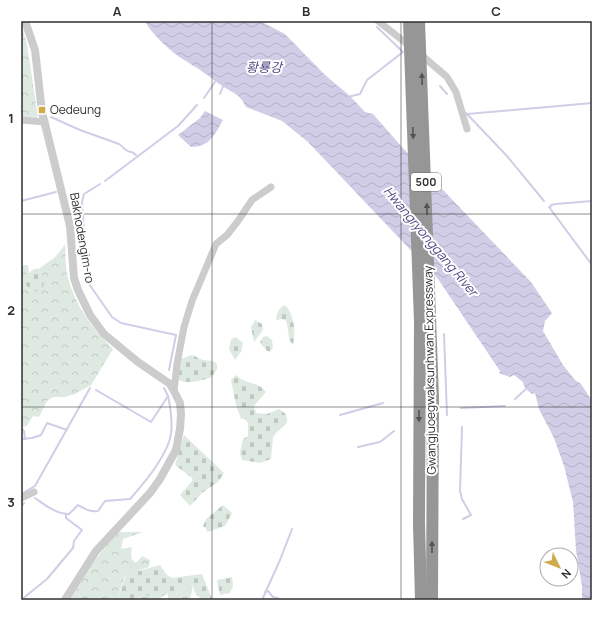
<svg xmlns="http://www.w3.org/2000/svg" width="613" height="621" font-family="Manrope,'Noto Sans KR',sans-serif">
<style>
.forest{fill:url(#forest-crowns)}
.cemetery{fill:url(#cemetery-stones)}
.water{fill:url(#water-waves)}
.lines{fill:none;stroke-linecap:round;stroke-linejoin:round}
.stream{stroke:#d2cde7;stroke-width:2}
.minor{stroke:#ccc;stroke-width:7}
.tertiary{stroke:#ccc;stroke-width:8}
.motorway{stroke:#969696;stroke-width:12}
.oneway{fill:#535353}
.grid{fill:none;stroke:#2f2f2f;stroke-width:1;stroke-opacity:0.55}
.poi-dot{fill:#cfaa48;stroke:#fff;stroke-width:1.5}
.labels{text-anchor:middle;stroke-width:4;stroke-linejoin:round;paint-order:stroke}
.shield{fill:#fff;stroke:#6d6d6d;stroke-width:1}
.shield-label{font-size:11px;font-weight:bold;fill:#2f2f2f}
.poi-label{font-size:12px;fill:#2f2f2f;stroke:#fff;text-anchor:start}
.street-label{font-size:12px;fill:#2f2f2f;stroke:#fff}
.water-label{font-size:13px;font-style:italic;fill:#534786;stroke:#fff}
.neatline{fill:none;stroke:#2f2f2f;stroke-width:1.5}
.grid-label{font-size:13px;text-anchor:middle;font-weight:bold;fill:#2f2f2f}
</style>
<defs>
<pattern id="forest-crowns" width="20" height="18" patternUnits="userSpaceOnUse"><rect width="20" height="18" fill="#deeae1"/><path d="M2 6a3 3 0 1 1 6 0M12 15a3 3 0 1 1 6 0" fill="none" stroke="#bfc9c1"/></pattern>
<pattern id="cemetery-stones" width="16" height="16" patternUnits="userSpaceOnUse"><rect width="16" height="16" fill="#deeae1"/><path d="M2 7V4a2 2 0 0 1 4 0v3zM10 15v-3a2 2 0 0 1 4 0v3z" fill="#bfc9c1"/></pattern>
<pattern id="water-waves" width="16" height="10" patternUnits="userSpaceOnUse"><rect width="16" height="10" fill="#d2cde7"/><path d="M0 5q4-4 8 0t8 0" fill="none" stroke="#b5b0c6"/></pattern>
</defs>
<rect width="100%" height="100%" fill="#fff"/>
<g class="forest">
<polygon points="21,23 27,44 38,118 21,117"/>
<path d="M65 244C66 255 65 268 68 278 76 307 92 328 113 349L91 385 75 394 65 397H53L47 401 39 417 33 416 27 426 21 427V265H28L29 272 26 275 42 274 39 269C44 264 49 262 55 257 59 253 62 248 65 244Z"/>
<polygon points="120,532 143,532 123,539 121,549 132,547 131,555 132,560 136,563 142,556 150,560 149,567 125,575 117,600 70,600 94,562 116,533"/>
<polygon points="193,584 190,600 174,600 177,592"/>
<polygon points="148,594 154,597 156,600 138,600 140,595"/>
</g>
<g class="cemetery">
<path d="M34 269H39C48 281 44 297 28 289L24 279 26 275Z"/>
<path d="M285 305C294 314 296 332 293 345 287 339 289 329 286 321L282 319 276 320C277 312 278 309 285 305Z"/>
<polygon points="255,320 262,324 263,330 254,342 251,327"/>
<polygon points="267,336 272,340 273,348 270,352 267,351 260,343 263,337"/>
<polygon points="236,337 243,343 241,352 235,360 229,349 231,339"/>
<path d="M192 355 203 360 213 361 217 364V369L212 377C203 380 188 385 179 380L178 360Z"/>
<path d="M236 375C248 386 256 380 266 392L254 406 256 413 267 414 279 409C285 413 288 415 287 423L276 433 273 437 271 459 260 463 242 460 240 453 243 439 248 436V423L244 418 241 419 236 405 231 380Z"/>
<polygon points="184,435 224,473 218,482 202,493 190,506 180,495 193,480 191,477 175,465"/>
<polygon points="223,505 232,513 225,526 207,532 206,528 203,526 206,519"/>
<path d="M160 565 167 575 172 578 202 574 212 599C201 602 193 594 193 584L177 592 174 600H168V594L164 595 158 600H156C152 594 146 595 140 595L138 600H117L128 569 131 566 139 571Z"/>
<polygon points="232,577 233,586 230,593 220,595 217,580"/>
</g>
<g class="water">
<path d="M145 21H260L285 34 325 75 350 96 365 112 373 114 401 146 531 282 552 313 545 321 543 331 563 365 575 380 581 384 592 401V600H582V586L576 550 573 502 564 466 554 438 539 409 535 393 532 394C527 390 524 388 523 382L514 375 510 377 499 373 500 371 438 279 308 142 282 121 246 107C240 94 234 94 224 87 217 83 211 77 204 73 197 67 188 63 181 58 170 51 150 32 145 21Z"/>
<path d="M205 111 223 120C215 134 210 147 191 147L178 135 200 118Z"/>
</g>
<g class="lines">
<g class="stream">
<polyline points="440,86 447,94"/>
<polyline points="220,94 224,84"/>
<polyline points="348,97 360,94 367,80 403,52 377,27"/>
<polyline points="204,98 217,79"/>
<polyline points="466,113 507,156 544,201"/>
<polyline points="467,114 592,103"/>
<path d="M51 117 80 130 119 144C124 147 125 152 132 152L136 155"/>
<polyline points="105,181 178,126 197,105"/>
<polyline points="100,184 84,194 82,202 86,262 89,284 112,317 121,323 176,335 169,370"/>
<polyline points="21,201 56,192"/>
<polyline points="549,207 592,265"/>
<polyline points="550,208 551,205 556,204 592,201"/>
<polyline points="444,334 447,415"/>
<polyline points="96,390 151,422 168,396 164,388"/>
<polyline points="515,399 527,388"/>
<polyline points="461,408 505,406"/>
<polyline points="340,415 383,403"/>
<polyline points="21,427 24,431 25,439"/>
<polyline points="462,427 460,491 462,499 471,515 463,519"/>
<polyline points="21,439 32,438 41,435 47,423 67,430"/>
<polyline points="358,447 380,442 394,431"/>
<polyline points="21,494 35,486 90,388"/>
<path d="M35 498C45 505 56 514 69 514L78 505C85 509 90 512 98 511L105 501 130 499C145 482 161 463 169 442 174 428 171 410 168 396"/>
<polyline points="21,507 24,503"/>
<polyline points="265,592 268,591 273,597 278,598"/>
<polyline points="21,600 47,579 73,548 74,541 82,530 66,518 66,514"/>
<polyline points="262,600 280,560 292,529"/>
</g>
<g class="minor">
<polyline points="378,21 411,47"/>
<polyline points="419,53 447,77 456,92 467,129"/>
<polyline points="21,120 45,122"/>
<polyline points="174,391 177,364 184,327 192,301 216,244 227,235 238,221 252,200 271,187"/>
<polyline points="21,498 34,492"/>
</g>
<polyline class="tertiary" points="25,21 35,50 42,112 70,226 74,278 78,290 90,315 104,334 138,362 170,384 174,391 180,403 181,414 180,429 176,450 160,479 150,493 96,551 65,600"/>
<g class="motorway">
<polyline points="409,21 420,321 419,523 421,600"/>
<polyline points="419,21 433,398 432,600"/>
</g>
</g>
<defs><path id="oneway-solid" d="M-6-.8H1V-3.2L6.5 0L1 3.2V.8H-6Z"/></defs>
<g class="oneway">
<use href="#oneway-solid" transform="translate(422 79) rotate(-92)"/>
<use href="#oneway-solid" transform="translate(413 133) rotate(88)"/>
<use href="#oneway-solid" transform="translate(427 209) rotate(-92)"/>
<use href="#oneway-solid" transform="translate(419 416) rotate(90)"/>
<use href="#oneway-solid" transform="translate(432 547) rotate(-90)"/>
</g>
<path class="grid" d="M212 21V600M401 21V600M21 214H592M21 407H592"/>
<rect class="poi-dot" x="38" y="106" width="8" height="8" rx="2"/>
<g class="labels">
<rect class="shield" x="411" y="173" width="30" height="18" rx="3"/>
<g class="shield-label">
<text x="426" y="186">500</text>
</g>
<g class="poi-label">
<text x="50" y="114">Oedeung</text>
</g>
<g class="street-label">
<text transform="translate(82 238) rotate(80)" y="4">Bakhodengim-ro</text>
<text transform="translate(430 370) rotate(-91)" y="4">Gwangjuoegwaksunhwan Expressway</text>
</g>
<g class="water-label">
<text x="264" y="72">황룡강</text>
<text transform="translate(431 241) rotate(50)" y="5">Hwangryonggang River</text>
</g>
</g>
<rect width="613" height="621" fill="none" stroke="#ffffff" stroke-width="44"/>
<g transform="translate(559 567) rotate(133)"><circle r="19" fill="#ffffff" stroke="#acacac"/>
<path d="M0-3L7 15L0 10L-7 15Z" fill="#cfaa48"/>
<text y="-6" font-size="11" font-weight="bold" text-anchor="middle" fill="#2f2f2f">N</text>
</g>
<rect x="22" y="22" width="569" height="577" class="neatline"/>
<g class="grid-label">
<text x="117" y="16">A</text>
<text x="306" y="16">B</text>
<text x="496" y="16">C</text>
<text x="11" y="123">1</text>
<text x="11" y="315">2</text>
<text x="11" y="507">3</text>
</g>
</svg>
